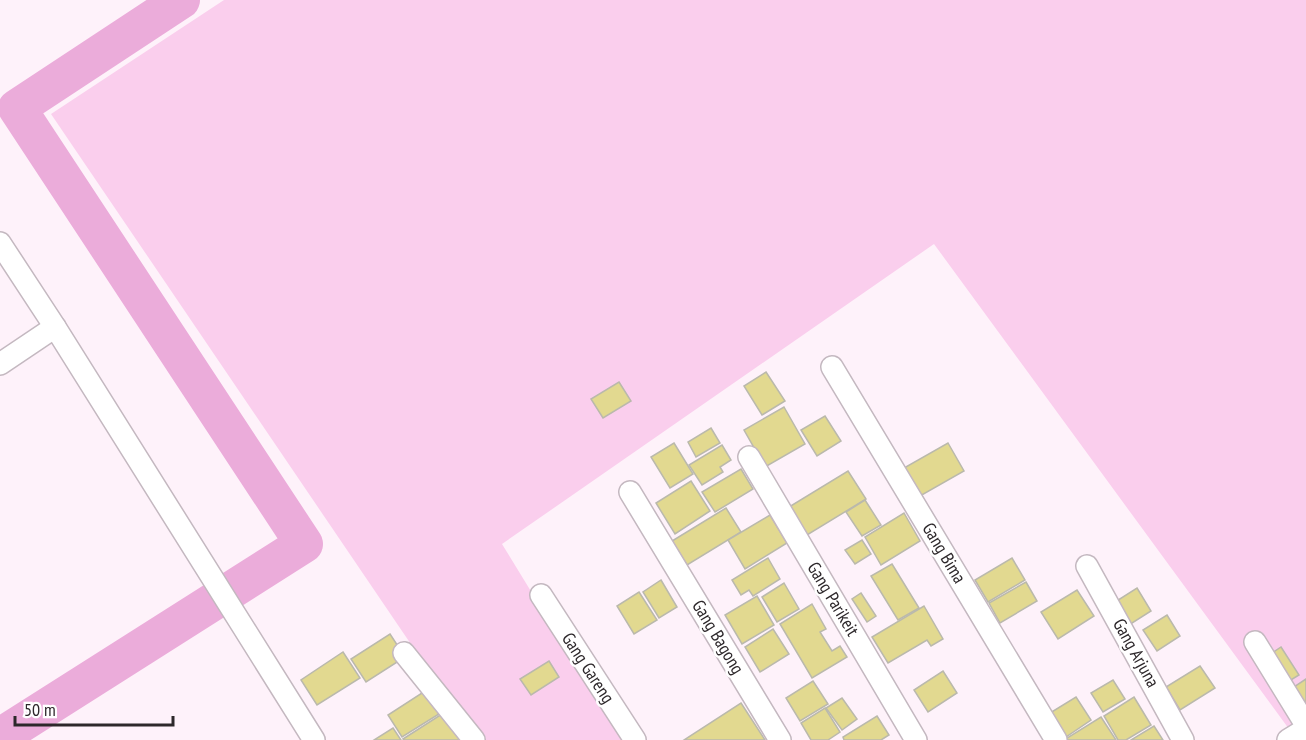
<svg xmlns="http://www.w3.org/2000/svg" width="1306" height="740" font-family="'PT Sans Narrow',sans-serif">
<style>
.green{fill:#faceed}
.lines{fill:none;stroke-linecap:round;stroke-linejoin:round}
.river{stroke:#ebacda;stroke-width:38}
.building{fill:#e2d990;stroke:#bab9ac;stroke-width:1.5}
.minor-casing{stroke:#c4b8c0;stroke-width:24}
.minor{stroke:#fff;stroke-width:21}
.labels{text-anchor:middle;stroke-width:5;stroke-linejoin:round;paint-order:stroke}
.street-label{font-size:18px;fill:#2d282b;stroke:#fff}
</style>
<rect width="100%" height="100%" fill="#fef2fa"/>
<polygon class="green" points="224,0 1306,0 1306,740 1297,740 934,244 502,544 622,740 476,740 51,114"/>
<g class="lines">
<polyline class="river" points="0,737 304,544 17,108 181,0"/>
</g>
<g class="building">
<polygon points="766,372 785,401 762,415 744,386"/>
<polygon points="619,382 631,401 603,418 591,399"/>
<polygon points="784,407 805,444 765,467 744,430"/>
<polygon points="825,416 841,441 817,456 801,430"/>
<polygon points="711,428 720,443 696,457 688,442"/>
<polygon points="674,443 693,474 670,488 651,457"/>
<polygon points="948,443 964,471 920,496 904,468"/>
<polygon points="722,445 731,460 720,467 723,472 702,485 689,465"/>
<polygon points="741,469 753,489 715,512 702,492"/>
<polygon points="848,471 866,499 807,535 789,507"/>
<polygon points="691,481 710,511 675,534 656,503"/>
<polygon points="865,500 881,525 862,536 846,512"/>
<polygon points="726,508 741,532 687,565 672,541"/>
<polygon points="904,513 920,541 881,565 865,537"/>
<polygon points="770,515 787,543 745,569 728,540"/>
<polygon points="862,540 871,554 855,564 845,550"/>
<polygon points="768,558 780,579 753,596 749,590 741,595 732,580"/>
<polygon points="1012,558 1025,580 988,602 975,580"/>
<polygon points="892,564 919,608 898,620 871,576"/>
<polygon points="661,580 677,607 659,618 643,592"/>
<polygon points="1026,582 1037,601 1000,623 989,603"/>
<polygon points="784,583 799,609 777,622 762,597"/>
<polygon points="1137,588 1151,611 1129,625 1115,602"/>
<polygon points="1077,590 1094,616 1058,639 1041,612"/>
<polygon points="639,592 657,620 634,634 617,606"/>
<polygon points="861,593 876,616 867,622 852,599"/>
<polygon points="757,596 774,625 742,644 725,615"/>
<polygon points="812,604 826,629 820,632 832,651 840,646 847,657 812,678 780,624"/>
<polygon points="924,606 943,639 931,646 927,640 888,663 872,637"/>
<polygon points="1167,615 1180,636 1157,651 1143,630"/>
<polygon points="773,629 789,654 760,672 745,647"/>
<polygon points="390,634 405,657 366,682 351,659"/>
<polygon points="1281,647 1299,675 1286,683 1269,655"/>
<polygon points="343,652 360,678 317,705 301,680"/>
<polygon points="549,661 559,677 531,695 520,679"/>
<polygon points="1200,666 1215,688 1180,710 1166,687"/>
<polygon points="943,671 957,693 928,712 914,690"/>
<polygon points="1306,679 1306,712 1291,689"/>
<polygon points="1113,680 1125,699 1103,712 1091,693"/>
<polygon points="813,681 828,704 800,721 786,698"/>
<polygon points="425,691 439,714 402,737 388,715"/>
<polygon points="1076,697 1091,720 1066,737 1050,713"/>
<polygon points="1134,697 1151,725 1126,740 1118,740 1104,716"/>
<polygon points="842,698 857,719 842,730 826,708"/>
<polygon points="741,703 765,740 684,740"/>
<polygon points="825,708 840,732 828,740 811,740 801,723"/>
<polygon points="445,712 463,740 404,740 403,739"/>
<polygon points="877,716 889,735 881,740 844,740 843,737"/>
<polygon points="1101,717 1116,740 1064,740"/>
<polygon points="1154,726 1163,740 1131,740"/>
<polygon points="393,728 401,740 374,740"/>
</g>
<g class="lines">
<defs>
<g id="minor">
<polyline points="0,243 55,327 314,740"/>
<polyline points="0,364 55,327"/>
<polyline points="832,367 1056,740"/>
<polyline points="749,457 916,740"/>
<polyline points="630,492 780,740"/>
<polyline points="1087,566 1183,740"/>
<polyline points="541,595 635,740"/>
<polyline points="1255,642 1306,725"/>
<polyline points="404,653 474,740"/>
<polyline points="1288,740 1306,729"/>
</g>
</defs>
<use href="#minor" class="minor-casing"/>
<use href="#minor" class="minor"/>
</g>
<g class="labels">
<g class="street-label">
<text transform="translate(944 553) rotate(59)" y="6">Gang Bima</text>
<text transform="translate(833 599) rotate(59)" y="6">Gang Parikeit</text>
<text transform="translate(718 637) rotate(59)" y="6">Gang Bagong</text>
<text transform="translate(1136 653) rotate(61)" y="6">Gang Arjuna</text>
<text transform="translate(588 668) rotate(57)" y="6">Gang Gareng</text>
</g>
</g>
<path d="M15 716v9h158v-9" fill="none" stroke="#2d282b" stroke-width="3"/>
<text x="24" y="716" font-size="18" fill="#2d282b" stroke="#ffffff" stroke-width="4.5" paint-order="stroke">50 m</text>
</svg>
